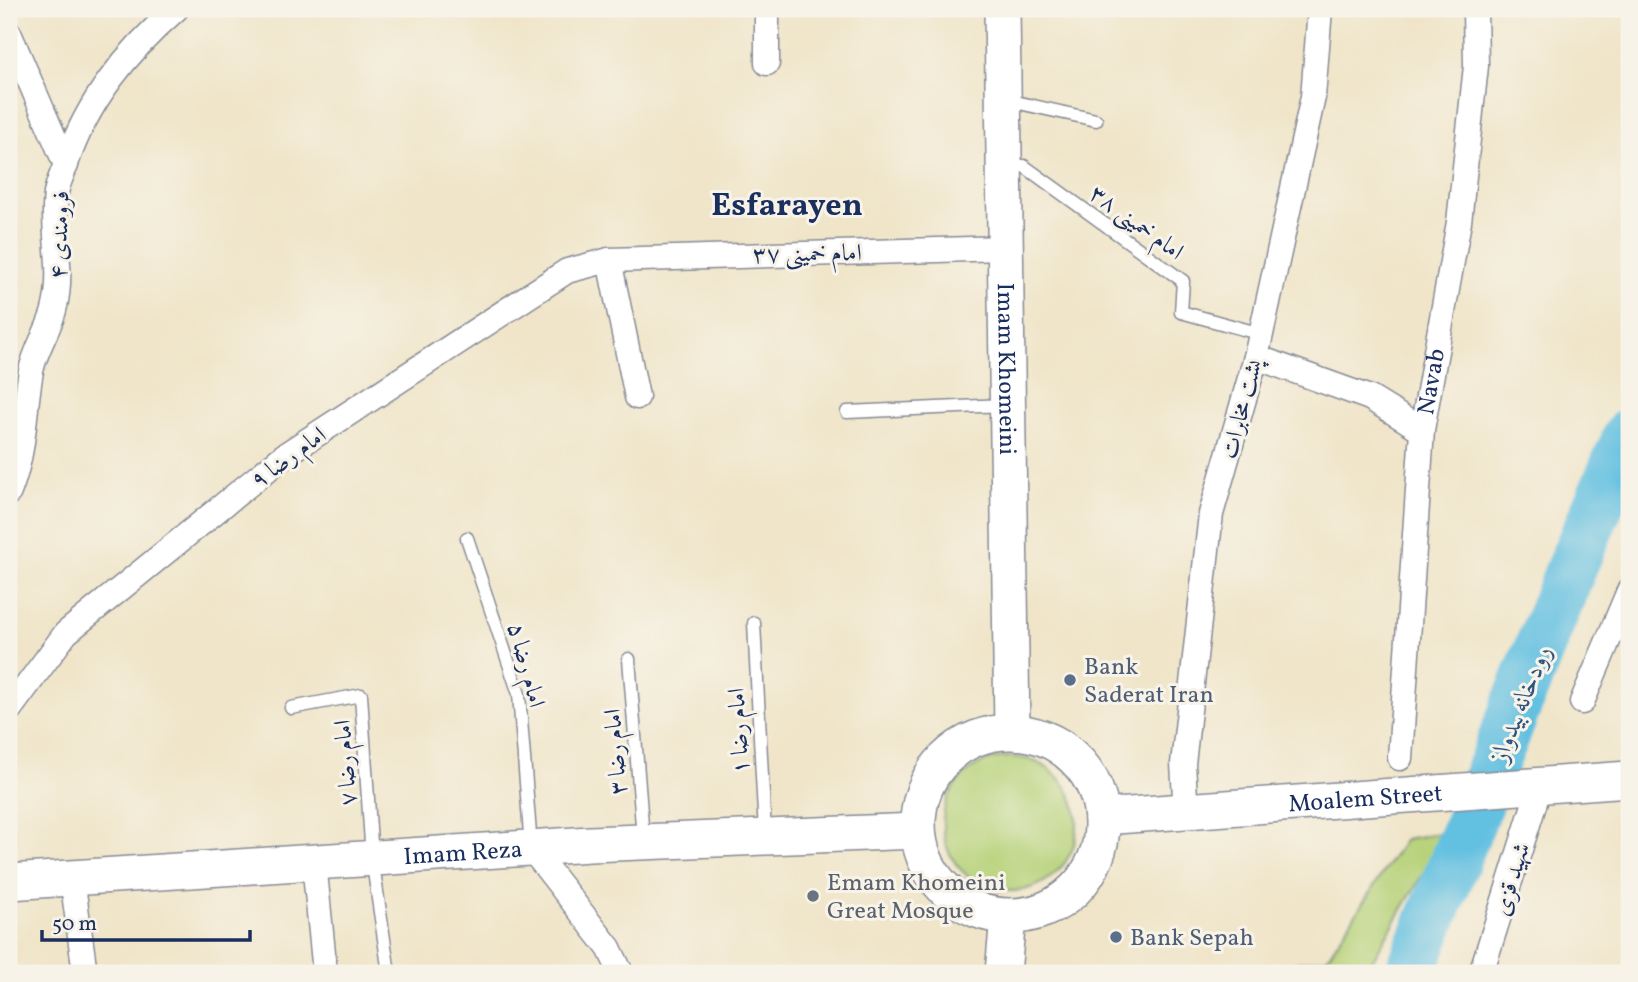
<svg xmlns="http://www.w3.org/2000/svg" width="1638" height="982" font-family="Vollkorn,Amiri,serif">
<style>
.green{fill:#b5d177;stroke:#68806a;stroke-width:2}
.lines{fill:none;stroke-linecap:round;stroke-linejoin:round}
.river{stroke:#62c0e1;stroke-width:51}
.lane-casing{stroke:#868a94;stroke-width:15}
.street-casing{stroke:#868a94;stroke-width:27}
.secondary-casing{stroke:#868a94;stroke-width:38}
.lane{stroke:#fff;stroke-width:12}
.street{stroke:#fff;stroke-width:24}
.secondary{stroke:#fff;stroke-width:35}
.service-dot{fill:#5c6f8a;stroke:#f7f3e8;stroke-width:2.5}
.worship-dot{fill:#6b7280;stroke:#f7f3e8;stroke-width:2.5}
.labels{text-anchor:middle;stroke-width:6;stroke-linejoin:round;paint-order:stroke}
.street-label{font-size:24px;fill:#1b2f5e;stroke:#f7f3e8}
.service-label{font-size:24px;fill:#4e5e75;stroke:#f7f3e8;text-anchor:start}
.worship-label{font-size:24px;fill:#5b616d;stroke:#f7f3e8;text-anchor:start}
.water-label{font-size:26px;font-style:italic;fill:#2d537f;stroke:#f7f3e8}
.district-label{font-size:32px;font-weight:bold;fill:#1b2f5e;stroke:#f7f3e8}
</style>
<rect width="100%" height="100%" fill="#f7f3e8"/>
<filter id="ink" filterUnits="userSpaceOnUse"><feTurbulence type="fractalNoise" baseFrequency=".0143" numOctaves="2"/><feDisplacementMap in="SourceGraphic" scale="14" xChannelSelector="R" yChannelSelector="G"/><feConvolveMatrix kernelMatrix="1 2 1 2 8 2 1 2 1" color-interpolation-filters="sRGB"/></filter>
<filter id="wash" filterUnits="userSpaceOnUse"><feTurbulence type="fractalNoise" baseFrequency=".00686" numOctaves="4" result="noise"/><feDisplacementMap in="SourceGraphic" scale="28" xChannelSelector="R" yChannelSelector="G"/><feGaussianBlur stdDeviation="1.57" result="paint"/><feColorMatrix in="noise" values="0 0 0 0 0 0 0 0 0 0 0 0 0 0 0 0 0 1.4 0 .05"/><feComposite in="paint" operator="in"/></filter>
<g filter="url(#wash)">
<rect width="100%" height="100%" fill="#f0e5c9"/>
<g class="green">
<circle cx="1010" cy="824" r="67"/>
<polygon points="1447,832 1365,973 1257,973 1259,969 1327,958 1405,839"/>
</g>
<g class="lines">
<polyline class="river" points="1410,973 1572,566 1629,434"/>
</g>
</g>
<g filter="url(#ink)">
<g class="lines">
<defs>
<g id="lane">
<polyline points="1006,100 1096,120"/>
<polyline points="1007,166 1024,166 1183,281 1181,312 1261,334"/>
<polyline points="847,412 1004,405"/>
<polyline points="467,538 519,694 531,847"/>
<polyline points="754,623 765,833"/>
<polyline points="629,659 643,838"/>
<polyline points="291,708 361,695 372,858 389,973"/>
</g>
<g id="street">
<polyline points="767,9 767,63"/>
<polyline points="9,33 66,165"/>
<polyline points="609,260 637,397"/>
<polyline points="1256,357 1370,398 1422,430"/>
<path d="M9 492C26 449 23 415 31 371 36 347 51 327 55 306 64 267 51 230 56 194 57 184 63 173 66 164 87 101 127 52 176 9"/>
<polyline points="1582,702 1629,591"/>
<polyline points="9,710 66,633 285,455 567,271 609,260 1004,248"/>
<path id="s1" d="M1400 758 1422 430 1459 222 1476 66 1475 9"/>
<polyline points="1186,813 1183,764 1211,514 1256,357 1313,97 1320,9"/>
<polyline points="531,848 609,948 621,973"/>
<polyline points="314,862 325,973"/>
<polyline points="72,878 85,973"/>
<polyline points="1481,973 1540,786"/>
</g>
<g id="secondary">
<path id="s2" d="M1002 9 1012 731"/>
<circle cx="1010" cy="824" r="92"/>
<path id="s3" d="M1102 817 1629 779"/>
<path id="s4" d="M9 882 590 844 917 831"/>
<polyline points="1003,973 1008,917"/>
</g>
</defs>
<use href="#lane" class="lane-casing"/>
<use href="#street" class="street-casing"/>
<use href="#secondary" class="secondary-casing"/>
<use href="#lane" class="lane"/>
<use href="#street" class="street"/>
<use href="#secondary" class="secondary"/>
</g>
</g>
<g class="service-dot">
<circle cx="1070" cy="680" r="7"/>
<circle cx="1116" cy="937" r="7"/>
</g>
<circle class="worship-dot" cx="813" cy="896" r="7"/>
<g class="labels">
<g class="street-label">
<text transform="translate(1137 222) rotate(36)" y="8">امام خمینی ۳۸</text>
<text transform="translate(59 235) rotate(-88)" y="8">فرومندی ۴</text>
<text transform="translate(807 253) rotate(-1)" y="8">امام خمینی ۳۷</text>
<text dy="8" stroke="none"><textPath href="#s2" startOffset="360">Imam Khomeini</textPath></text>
<text dy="8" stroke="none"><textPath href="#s1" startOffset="378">Navab</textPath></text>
<text transform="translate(1241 409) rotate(-75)" y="8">پشت مخابرات</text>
<text transform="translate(288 457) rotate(-36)" y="8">امام رضا ۹</text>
<text transform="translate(527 665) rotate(75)" y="8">امام رضا ۵</text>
<text transform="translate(738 731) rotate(-93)" y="8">امام رضا ۱</text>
<text transform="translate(615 752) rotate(-94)" y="8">امام رضا ۳</text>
<text transform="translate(345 763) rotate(-94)" y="8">امام رضا ۷</text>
<text dy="8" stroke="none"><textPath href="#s3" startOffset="264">Moalem Street</textPath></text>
<text dy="8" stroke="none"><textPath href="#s4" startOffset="455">Imam Reza</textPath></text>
<text transform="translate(1511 879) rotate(-73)" y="8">شهید قزی</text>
</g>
<g class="service-label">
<text x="1084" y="674">Bank<tspan x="1084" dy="28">Saderat Iran</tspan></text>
<text x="1130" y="945">Bank Sepah</text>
</g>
<g class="worship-label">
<text x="827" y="890">Emam Khomeini<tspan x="827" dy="28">Great Mosque</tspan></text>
</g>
<g class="water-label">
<text transform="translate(1520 703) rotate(-68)" y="9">رودخانه بیدواز</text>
</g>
<g class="district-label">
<text x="787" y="215">Esfarayen</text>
</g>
</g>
<rect width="1638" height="982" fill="none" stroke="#f7f3e8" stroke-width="35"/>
<path d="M42 930v10h208v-10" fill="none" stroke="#1b2f5e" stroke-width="3.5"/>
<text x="52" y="930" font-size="21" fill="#1b2f5e" stroke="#f7f3e8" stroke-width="5" paint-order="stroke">50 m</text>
</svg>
